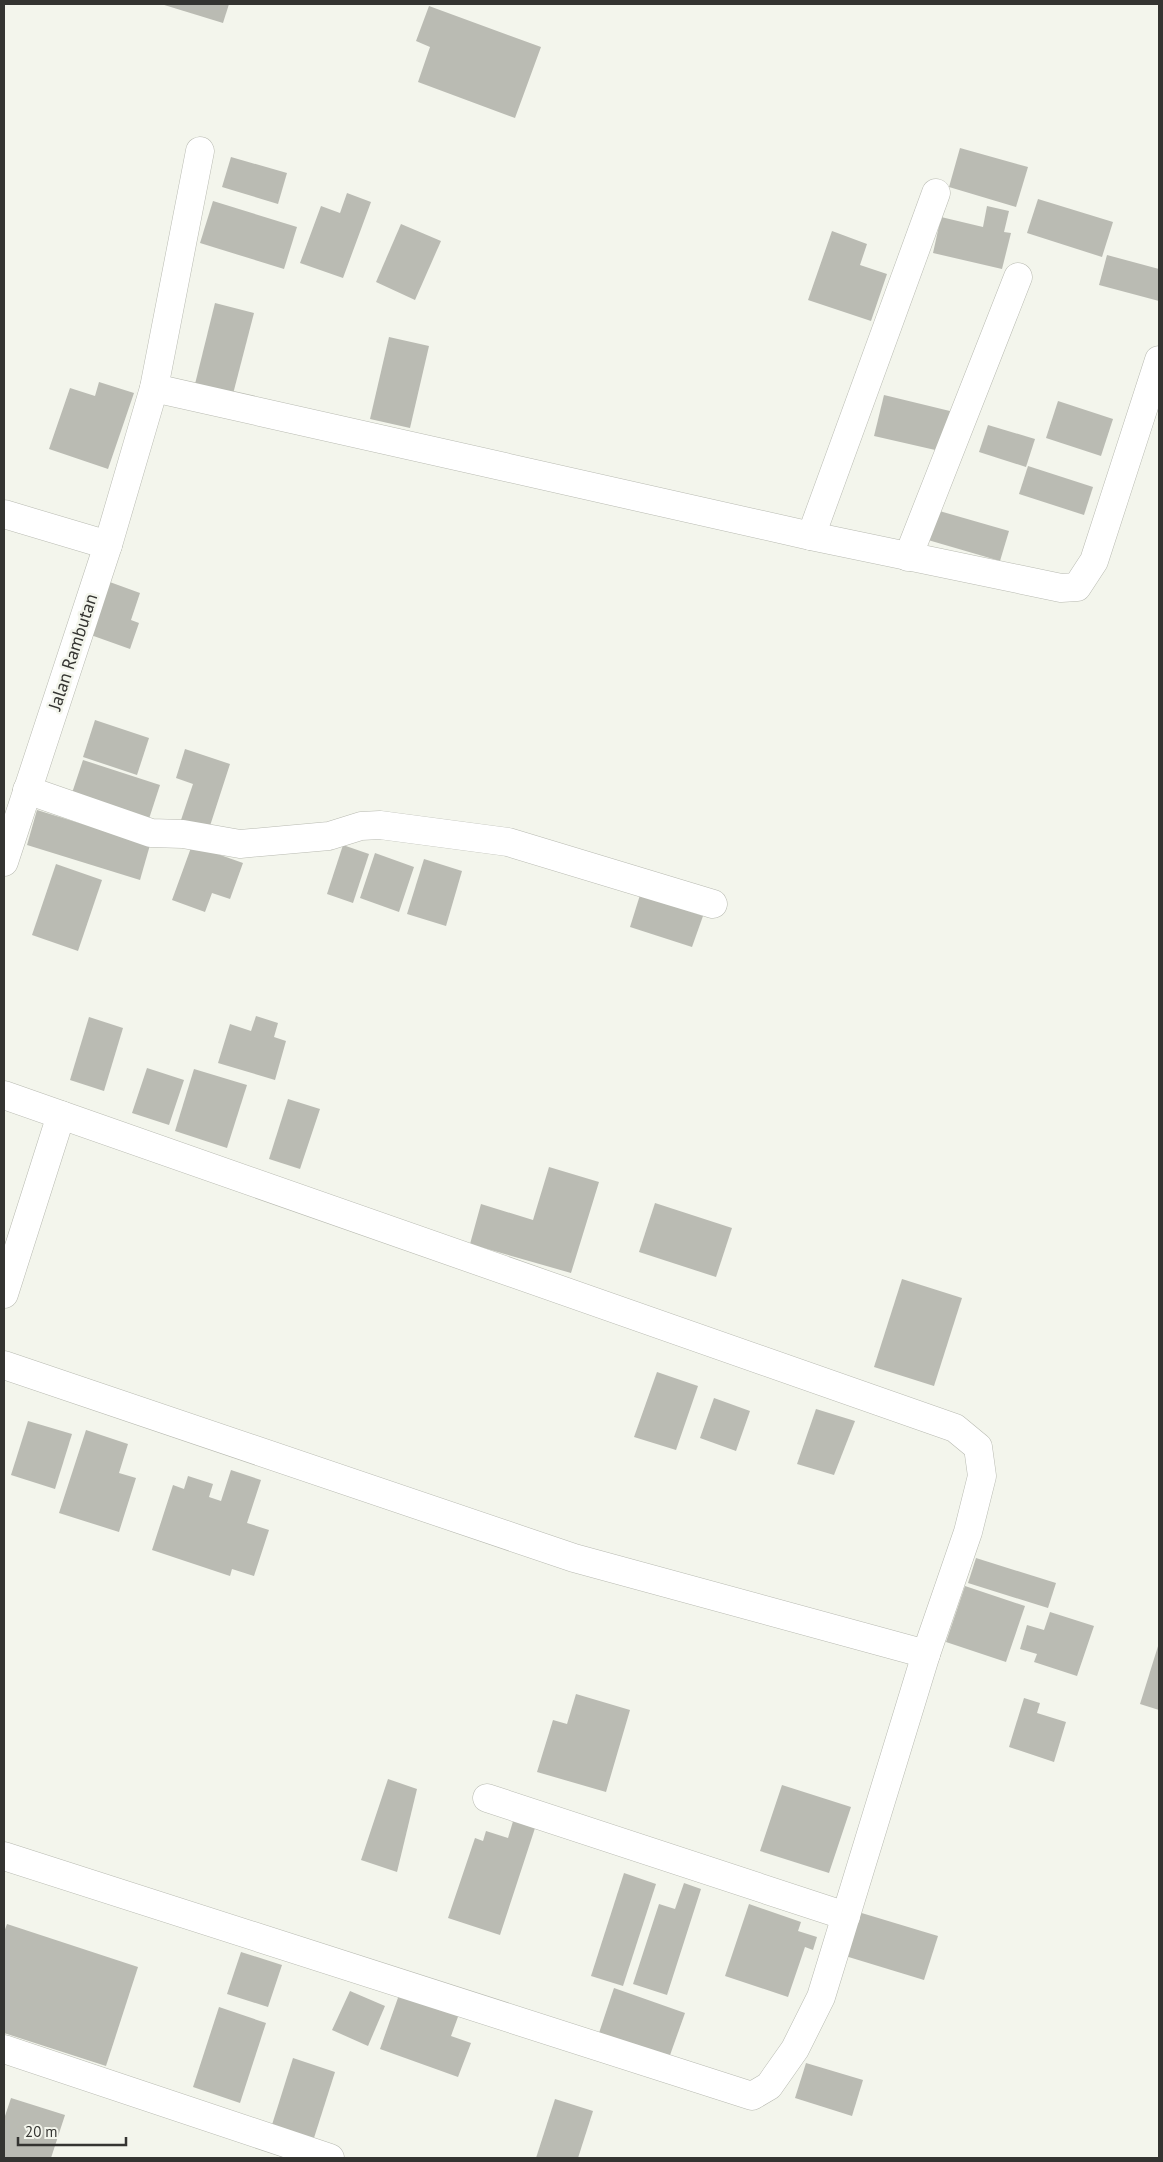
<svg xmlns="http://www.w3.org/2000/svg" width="1163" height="2162" font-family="'PT Sans',sans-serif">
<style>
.building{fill:#babbb3}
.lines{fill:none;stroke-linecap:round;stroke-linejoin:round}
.street-casing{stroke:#b8bab1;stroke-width:29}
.street{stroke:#fff;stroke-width:28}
.labels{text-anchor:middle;stroke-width:5;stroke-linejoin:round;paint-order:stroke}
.street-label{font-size:18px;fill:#343431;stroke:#f3f5ec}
</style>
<rect width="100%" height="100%" fill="#f3f5ec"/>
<g class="building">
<polygon points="161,4 229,4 223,23"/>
<polygon points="429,6 541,47 515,118 418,82 430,47 416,41"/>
<polygon points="960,148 1028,167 1016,207 949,187"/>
<polygon points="231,157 287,173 278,204 222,187"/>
<polygon points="347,193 371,202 343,278 300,263 321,206 340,213"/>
<polygon points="1038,199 1113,222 1102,257 1027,233"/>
<polygon points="213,201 297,227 284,269 200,243"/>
<polygon points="987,206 1009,211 1004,232 1011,233 1002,269 933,253 941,217 983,227"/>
<polygon points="401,224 441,241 415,300 376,282"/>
<polygon points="832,231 867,244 860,265 887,274 871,321 808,300"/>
<polygon points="1107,255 1159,269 1159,301 1099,285"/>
<polygon points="215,303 254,313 233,394 195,384"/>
<polygon points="389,337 429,346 410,428 370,419"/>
<polygon points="99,382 134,393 108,469 49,449 70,388 95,396"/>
<polygon points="884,395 954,412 944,452 874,436"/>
<polygon points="1058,401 1113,419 1101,456 1046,438"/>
<polygon points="988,425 1035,439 1026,467 979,452"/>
<polygon points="1028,466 1093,487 1084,515 1019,494"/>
<polygon points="936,510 1009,531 1000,561 928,540"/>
<polygon points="107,581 140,593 131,620 139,623 130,649 88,634"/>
<polygon points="95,720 149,738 137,775 83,757"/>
<polygon points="185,749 230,764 209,829 181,820 193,784 176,778"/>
<polygon points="83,760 160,785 146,828 69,802"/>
<polygon points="37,810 150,845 140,880 27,845"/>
<polygon points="192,845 243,863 230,899 212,893 205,912 172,900"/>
<polygon points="343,845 369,854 353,903 327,894"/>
<polygon points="375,853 414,867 399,912 360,898"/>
<polygon points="424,859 462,871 446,926 407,914"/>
<polygon points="56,864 102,880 78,951 32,935"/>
<polygon points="640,895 703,916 692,947 630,927"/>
<polygon points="256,1016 278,1023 274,1037 286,1041 275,1080 218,1063 230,1024 251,1031"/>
<polygon points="89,1017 123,1028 104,1091 70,1080"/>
<polygon points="147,1068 184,1080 169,1125 132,1113"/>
<polygon points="194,1069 247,1085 227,1148 175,1131"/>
<polygon points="288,1099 320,1109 300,1169 269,1159"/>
<polygon points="549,1167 599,1182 571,1273 470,1244 481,1204 533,1220"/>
<polygon points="655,1203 732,1228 716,1277 639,1252"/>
<polygon points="902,1279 962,1298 934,1386 874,1367"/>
<polygon points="657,1372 698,1386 676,1450 634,1437"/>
<polygon points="714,1398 750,1411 736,1451 700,1438"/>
<polygon points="816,1409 855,1421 834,1475 797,1464"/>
<polygon points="28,1421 72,1434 55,1489 11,1475"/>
<polygon points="86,1430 128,1444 119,1473 136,1478 119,1532 59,1513"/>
<polygon points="231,1470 261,1480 247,1523 269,1530 254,1576 232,1569 230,1576 152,1550 173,1485 184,1489 188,1476 213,1484 209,1497 221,1501"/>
<polygon points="976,1558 1056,1583 1048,1608 968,1583"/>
<polygon points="965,1586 1025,1606 1006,1662 946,1642"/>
<polygon points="1050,1612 1094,1626 1077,1676 1034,1662 1037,1654 1020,1649 1027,1625 1044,1630"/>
<polygon points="1159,1643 1159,1710 1140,1704"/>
<polygon points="576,1694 630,1710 606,1792 537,1772 553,1720 567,1724"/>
<polygon points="1024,1698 1040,1703 1037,1713 1066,1722 1054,1762 1009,1747"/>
<polygon points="388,1779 417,1789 397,1872 361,1860"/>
<polygon points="782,1785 851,1807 829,1873 760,1851"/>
<polygon points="514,1818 536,1825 500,1935 448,1918 475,1838 483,1841 486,1831 508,1838"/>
<polygon points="624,1873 656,1884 623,1986 591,1976"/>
<polygon points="684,1883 701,1889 667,1995 633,1984 659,1904 675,1909"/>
<polygon points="749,1904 801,1922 798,1931 817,1937 813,1950 805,1947 788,1997 725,1976"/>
<polygon points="855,1911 938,1936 924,1980 842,1955"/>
<polygon points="7,1924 138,1967 106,2066 4,2033 4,1932"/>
<polygon points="241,1952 282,1965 268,2007 227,1994"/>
<polygon points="614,1988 685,2013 669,2058 599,2033"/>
<polygon points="350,1991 385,2006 368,2046 332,2030"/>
<polygon points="400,1992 459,2014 451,2036 471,2043 458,2077 380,2049"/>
<polygon points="219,2007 266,2023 240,2103 193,2087"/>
<polygon points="293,2058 335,2072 313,2141 271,2128"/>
<polygon points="806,2063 863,2080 852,2116 795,2098"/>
<polygon points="11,2098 65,2115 51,2158 4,2158 4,2119"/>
<polygon points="555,2099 593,2111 578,2158 536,2158"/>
</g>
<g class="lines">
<defs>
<g id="street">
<polyline points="154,388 811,536 1061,588 1077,587 1094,561 1159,360"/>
<polyline points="4,514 108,545 4,862"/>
<polyline points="811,536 936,193"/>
<polyline points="108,545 154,388 200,151"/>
<polyline points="908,557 1018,277"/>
<polyline points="27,790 151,833 183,834 240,844 329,836 361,826 380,825 508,842 713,904"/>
<polyline points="4,1095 955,1428 978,1447 982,1476 968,1532 926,1654 821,1997 795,2049 769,2086 752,2096 4,1856"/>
<polyline points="4,1294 61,1115"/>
<polyline points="4,1365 574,1558 926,1654"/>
<polyline points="487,1798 846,1916"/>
<polyline points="4,2049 330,2158"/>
</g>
</defs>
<use href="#street" class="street-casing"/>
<use href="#street" class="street"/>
</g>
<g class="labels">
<g class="street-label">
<text transform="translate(73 652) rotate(-72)" y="6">Jalan Rambutan</text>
</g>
</g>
<rect width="1163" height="2162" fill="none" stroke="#343431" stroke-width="10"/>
<path d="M18 2137v8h108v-8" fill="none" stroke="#343431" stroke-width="2.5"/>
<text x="25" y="2137" font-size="15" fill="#343431" stroke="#f3f5ec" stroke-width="4" paint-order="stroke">20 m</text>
</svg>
